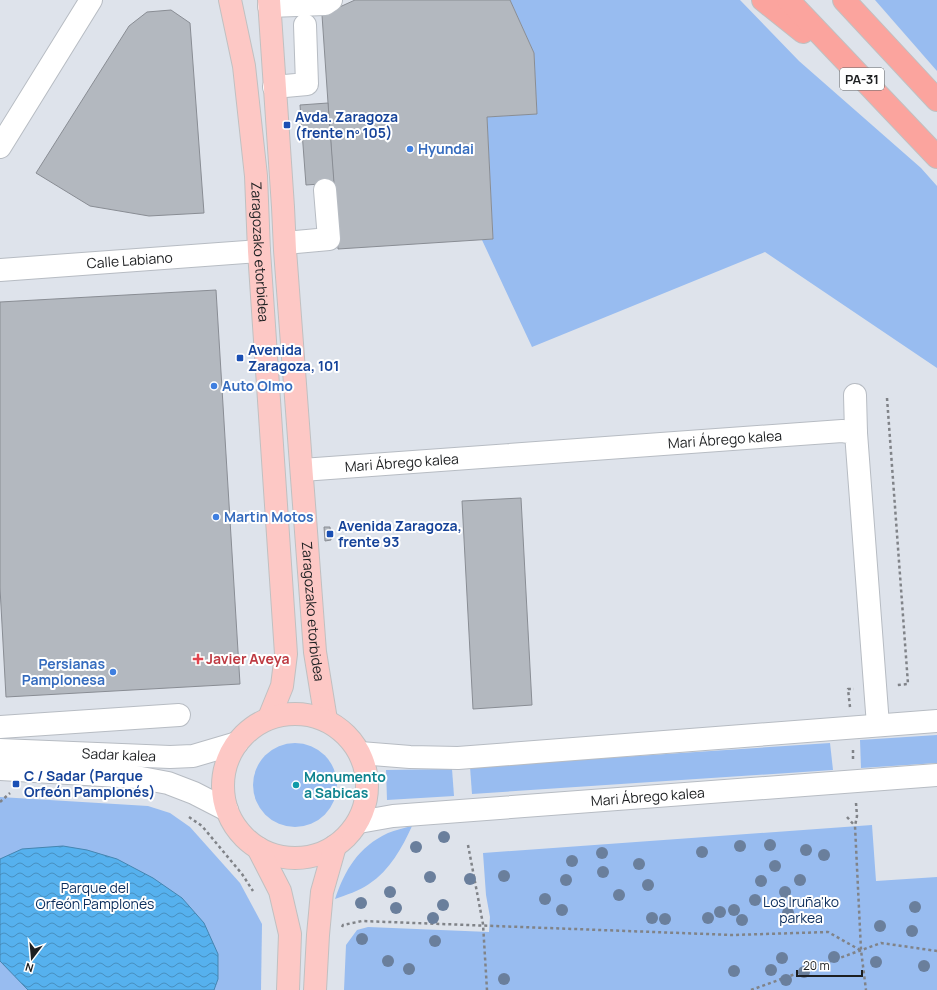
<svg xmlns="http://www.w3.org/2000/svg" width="937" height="990" font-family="Manrope,sans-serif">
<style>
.green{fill:#98bcf0}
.water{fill:url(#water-waves);stroke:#4585b0}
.building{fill:#b3b8bf;stroke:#898d94}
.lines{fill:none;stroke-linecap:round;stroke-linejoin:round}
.minor-casing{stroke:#b7bcc3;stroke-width:24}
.major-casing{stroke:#c0c0c1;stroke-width:24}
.highway-casing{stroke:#c0c0c1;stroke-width:24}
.path{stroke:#808388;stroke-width:2.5;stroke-dasharray:3 3;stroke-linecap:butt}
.minor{stroke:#fff;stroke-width:22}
.major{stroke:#fdc8c5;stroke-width:22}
.highway{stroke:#fba49e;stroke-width:22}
.tree{fill:#6a7f9c}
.transit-dot{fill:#1a4fb4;stroke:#fff;stroke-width:1.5}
.shop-dot{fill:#3f7fe0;stroke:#fff;stroke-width:1.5}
.health-dot{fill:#e0444e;stroke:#fff;stroke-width:1.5}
.culture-dot{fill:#0f9aa8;stroke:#fff;stroke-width:1.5}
.labels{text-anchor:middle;stroke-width:4;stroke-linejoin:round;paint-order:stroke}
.shield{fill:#fff;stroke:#616264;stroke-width:1}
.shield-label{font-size:13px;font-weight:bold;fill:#1d1f21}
.transit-label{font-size:14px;font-weight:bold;fill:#164399;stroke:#fff;text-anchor:start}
.shop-label{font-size:14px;font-weight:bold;fill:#366cbe;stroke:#fff;text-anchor:start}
.street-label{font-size:14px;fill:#1d1f21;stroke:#fff}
.health-label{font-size:14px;font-weight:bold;fill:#be3a42;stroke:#fff;text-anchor:start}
.culture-label{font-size:14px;font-weight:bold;fill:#0d838f;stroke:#fff;text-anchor:start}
.park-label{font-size:14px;fill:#0b2d5c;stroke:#fff}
</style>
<defs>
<pattern id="water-waves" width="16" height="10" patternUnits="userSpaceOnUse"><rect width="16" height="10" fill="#56b1ee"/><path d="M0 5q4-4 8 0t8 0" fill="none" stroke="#478fc0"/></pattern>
</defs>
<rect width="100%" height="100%" fill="#dee3eb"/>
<g class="green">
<polygon points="510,0 740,0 799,61 921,168 937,186 937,368 765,252 532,347 482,240 493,239 487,117 537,113 534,53"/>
<polygon points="875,0 937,0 937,71"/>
<polygon points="937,735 937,763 861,768 860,740"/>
<polygon points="830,743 833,770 472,794 470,767"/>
<circle cx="295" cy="785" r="42"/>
<polygon points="452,769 454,796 387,800 386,770"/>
<polygon points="0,797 148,806 170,813 190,827 240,883 262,924 261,990 0,990"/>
<polygon points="872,825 876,881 937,877 937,990 344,990 346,945 357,930 368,927 489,932 490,917 486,895 483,853"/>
<path d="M412 826C402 848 390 870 369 884 359 891 346 895 335 899 345 870 358 847 388 833 395 830 404 828 412 826Z"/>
</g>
<polygon class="water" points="63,846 87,850 117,859 153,878 182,898 204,923 218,954 218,979 214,990 28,990 0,961 0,859 22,849"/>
<g class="building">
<polygon points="355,0 510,0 534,53 537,114 487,117 493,239 338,249 322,15"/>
<polygon points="171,10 190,23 204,213 149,216 90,206 36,173 129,26 147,12"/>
<polygon points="328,103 334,183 306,185 300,105"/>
<polygon points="216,290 240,684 6,697 0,588 0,302"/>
<polygon points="521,498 532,705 473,709 462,501"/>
<polygon points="324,527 330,527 331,540 325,541"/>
</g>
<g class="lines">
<defs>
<g id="minor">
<polyline points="269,6 325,4 331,0"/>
<polyline points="274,87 307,84 305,25"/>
<polyline points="0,147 91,0"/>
<polyline points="285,243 329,239 325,190"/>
<path id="s1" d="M0 270 259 251"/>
<polyline points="855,395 856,433"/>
<path id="s2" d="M302 470 842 431 856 433 878 725"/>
<polyline points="0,727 179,715"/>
<path id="s3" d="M0 750 170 757 193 756 237 743"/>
<polyline points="360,753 410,757 458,758 937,721"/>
<polyline points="0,769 136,777 168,783 194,793 227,810"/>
<path id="s4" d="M359 822 393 816 937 775"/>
</g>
<g id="major">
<path id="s5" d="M230 0 244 66 256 176 259 251 286 654 282 686 269 718"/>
<path id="s6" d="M269 0 283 207 285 250 315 652 326 720"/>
<circle cx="295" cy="786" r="72"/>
<polyline points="258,848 280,891 290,934 288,990"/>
<polyline points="315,990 318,935 322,892 335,846"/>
</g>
<g id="highway">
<polyline points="763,0 803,32"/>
<polyline points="788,0 937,157"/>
<polyline points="844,0 937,100"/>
</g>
</defs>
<use href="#minor" class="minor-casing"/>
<use href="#major" class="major-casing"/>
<use href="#highway" class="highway-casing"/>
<g class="path">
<polyline points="887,398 908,684 897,685"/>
<polyline points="850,707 848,689 854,689"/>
<polyline points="853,750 853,761"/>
<polyline points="0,802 10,793"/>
<polyline points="856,803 857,816 855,826 861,950 866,990"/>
<polyline points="189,817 202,826 242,874 253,891"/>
<polyline points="847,817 855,826"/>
<polyline points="468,845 483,924 487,990"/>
<polyline points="342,927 343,925 362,921 733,935 828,932 860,950"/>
<polyline points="751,990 881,943 937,951"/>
</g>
<use href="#minor" class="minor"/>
<use href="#major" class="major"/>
<use href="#highway" class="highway"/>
</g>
<g class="tree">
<circle cx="444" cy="837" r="6"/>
<circle cx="770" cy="845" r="6"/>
<circle cx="740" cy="846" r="6"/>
<circle cx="416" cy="847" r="6"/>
<circle cx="806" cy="850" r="6"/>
<circle cx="702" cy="852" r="6"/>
<circle cx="602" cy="853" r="6"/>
<circle cx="824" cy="855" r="6"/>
<circle cx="572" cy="861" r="6"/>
<circle cx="639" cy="864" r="6"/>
<circle cx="775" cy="866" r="6"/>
<circle cx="603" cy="872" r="6"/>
<circle cx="504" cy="876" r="6"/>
<circle cx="430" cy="877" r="6"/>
<circle cx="470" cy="879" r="6"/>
<circle cx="566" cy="880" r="6"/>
<circle cx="800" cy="880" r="6"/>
<circle cx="761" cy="881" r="6"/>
<circle cx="648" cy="885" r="6"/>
<circle cx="390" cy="892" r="6"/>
<circle cx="785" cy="892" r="6"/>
<circle cx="619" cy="895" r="6"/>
<circle cx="545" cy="899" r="6"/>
<circle cx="755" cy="900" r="6"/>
<circle cx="361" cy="903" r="6"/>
<circle cx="825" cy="903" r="6"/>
<circle cx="443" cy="905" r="6"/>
<circle cx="915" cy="907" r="6"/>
<circle cx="396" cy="908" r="6"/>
<circle cx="562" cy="910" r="6"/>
<circle cx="734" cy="910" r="6"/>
<circle cx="720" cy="912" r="6"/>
<circle cx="788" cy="913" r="6"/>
<circle cx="433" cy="918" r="6"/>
<circle cx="652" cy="918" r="6"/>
<circle cx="708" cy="918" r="6"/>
<circle cx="665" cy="919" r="6"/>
<circle cx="742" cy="920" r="6"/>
<circle cx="880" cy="926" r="6"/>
<circle cx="912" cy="931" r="6"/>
<circle cx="362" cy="939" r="6"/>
<circle cx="435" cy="941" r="6"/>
<circle cx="834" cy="957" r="6"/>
<circle cx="782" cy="958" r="6"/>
<circle cx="388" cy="961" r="6"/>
<circle cx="876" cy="962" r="6"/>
<circle cx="924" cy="966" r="6"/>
<circle cx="409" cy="969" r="6"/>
<circle cx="771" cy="970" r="6"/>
<circle cx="734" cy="971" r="6"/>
<circle cx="804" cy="972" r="6"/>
<circle cx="504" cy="979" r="6"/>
<circle cx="786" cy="980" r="6"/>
</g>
<g class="transit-dot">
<rect x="283" y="121" width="8" height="8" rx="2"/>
<rect x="236" y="354" width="8" height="8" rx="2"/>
<rect x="326" y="530" width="8" height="8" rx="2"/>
<rect x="12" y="780" width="8" height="8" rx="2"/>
</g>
<g class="shop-dot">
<circle cx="410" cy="149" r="4"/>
<circle cx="214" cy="386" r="4"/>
<circle cx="216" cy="517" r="4"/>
<circle cx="113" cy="672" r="4"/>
</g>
<path class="health-dot" d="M196 653h4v4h4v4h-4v4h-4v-4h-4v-4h4z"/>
<circle class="culture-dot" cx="296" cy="785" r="4"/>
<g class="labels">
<rect class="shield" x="840" y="68" width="44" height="22" rx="3"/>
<g class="shield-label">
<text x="862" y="84">PA-31</text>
</g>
<g class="transit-label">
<text x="295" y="122">Avda. Zaragoza<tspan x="295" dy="16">(frente nº 105)</tspan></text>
<text x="248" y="355">Avenida<tspan x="248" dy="16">Zaragoza, 101</tspan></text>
<text x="338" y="531">Avenida Zaragoza,<tspan x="338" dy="16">frente 93</tspan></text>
<text x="24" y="781">C / Sadar (Parque<tspan x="24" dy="16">Orfeón Pamplonés)</tspan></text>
</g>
<g class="shop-label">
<text x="418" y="154">Hyundai</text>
<text x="222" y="391">Auto Olmo</text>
<text x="224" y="522">Martin Motos</text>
<text x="105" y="669" text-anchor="end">Persianas<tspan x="105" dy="16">Pamplonesa</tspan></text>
</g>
<g class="street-label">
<text dy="5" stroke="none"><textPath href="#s5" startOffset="254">Zaragozako etorbidea</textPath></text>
<text dy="5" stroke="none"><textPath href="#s1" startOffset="130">Calle Labiano</textPath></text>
<text dy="5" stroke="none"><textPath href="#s2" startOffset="424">Mari Ábrego kalea</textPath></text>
<text dy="5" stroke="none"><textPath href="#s2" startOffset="100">Mari Ábrego kalea</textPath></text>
<text dy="5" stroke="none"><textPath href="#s6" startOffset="613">Zaragozako etorbidea</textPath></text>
<text dy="5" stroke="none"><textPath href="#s3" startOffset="119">Sadar kalea</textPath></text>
<text dy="5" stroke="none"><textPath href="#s4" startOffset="290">Mari Ábrego kalea</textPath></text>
</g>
<g class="health-label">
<text x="206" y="664">Javier Aveya</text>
</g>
<g class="culture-label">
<text x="304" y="782">Monumento<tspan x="304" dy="16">a Sabicas</tspan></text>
</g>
<g class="park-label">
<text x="95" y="893">Parque del<tspan x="95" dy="16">Orfeón Pamplonés</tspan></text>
<text x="801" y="907">Los Iruña'ko<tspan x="801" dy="16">parkea</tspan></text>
</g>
</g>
<g transform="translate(32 958) rotate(196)" stroke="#ffffff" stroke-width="3" paint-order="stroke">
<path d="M0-3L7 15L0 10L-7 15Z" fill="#1d1f21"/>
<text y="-6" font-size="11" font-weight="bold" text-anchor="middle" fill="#1d1f21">N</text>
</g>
<path d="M797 970v6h65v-6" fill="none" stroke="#1d1f21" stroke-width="2"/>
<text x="803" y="970" font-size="12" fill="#1d1f21" stroke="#ffffff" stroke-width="3" paint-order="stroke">20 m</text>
</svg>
